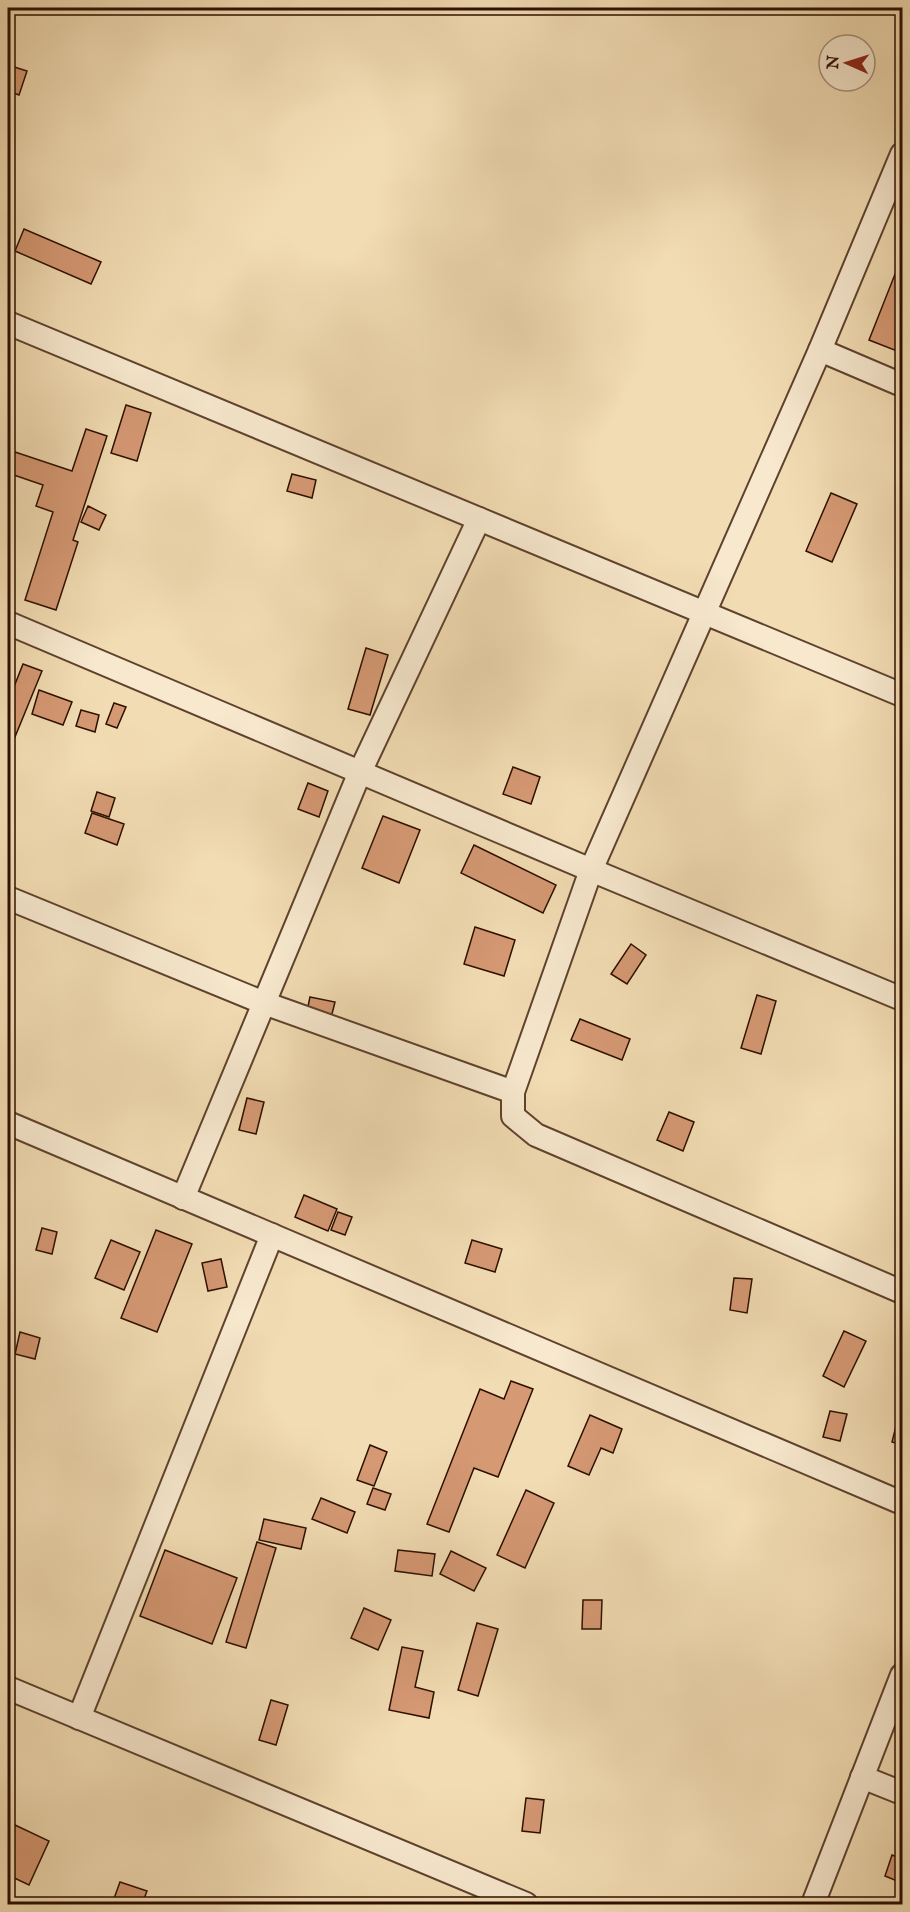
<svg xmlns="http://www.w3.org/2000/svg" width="910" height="1912" font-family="'IM FELL English',serif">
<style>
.building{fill:#d59974;stroke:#2d0f00;stroke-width:1.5}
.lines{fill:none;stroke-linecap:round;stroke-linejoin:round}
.street-casing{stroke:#5e422d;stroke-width:26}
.street{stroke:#f7e8ce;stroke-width:22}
</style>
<rect width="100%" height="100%" fill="#f2dcb3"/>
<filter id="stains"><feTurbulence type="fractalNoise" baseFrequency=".00333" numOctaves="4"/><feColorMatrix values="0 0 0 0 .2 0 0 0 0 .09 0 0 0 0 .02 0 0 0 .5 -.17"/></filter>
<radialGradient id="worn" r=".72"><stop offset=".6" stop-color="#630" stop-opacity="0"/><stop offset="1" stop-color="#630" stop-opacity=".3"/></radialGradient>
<g class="building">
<polygon points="8,65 27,71 19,95 8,91"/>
<polygon points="24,229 101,262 91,284 15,251"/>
<polygon points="901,259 902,260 902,353 869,340"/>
<polygon points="126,405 151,413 137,461 111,453"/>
<polygon points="86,429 107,436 73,540 78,542 56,610 25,600 53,512 36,506 43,485 8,473 15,452 72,471"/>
<polygon points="292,474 316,480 312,498 287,491"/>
<polygon points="831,493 857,504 832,562 806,551"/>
<polygon points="88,506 106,515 99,530 81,522"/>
<polygon points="366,648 388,655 370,715 348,709"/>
<polygon points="23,664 42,671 8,754 8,702"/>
<polygon points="39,690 72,702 63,725 32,714"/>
<polygon points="114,703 126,707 117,728 106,724"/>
<polygon points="81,710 99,715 95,732 76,726"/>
<polygon points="513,767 540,777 531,804 503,794"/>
<polygon points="308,783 328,791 319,817 298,809"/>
<polygon points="97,792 115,798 109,817 91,811"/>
<polygon points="92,813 124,824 117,845 85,833"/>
<polygon points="383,816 420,830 399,883 362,868"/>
<polygon points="474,845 556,885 543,913 461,873"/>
<polygon points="475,927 515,940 504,976 464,964"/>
<polygon points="631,944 646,955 627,984 611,974"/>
<polygon points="757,995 776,1001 761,1054 741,1048"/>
<polygon points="310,997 335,1002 330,1022 306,1016"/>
<polygon points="580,1019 630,1039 622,1060 571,1040"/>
<polygon points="247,1098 264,1102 256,1134 239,1130"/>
<polygon points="669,1112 694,1122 683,1151 657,1140"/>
<polygon points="304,1195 337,1209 328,1231 295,1217"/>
<polygon points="338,1212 352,1217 345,1235 331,1230"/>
<polygon points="42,1228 57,1232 52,1254 36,1250"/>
<polygon points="156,1230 192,1244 157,1332 121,1318"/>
<polygon points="111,1240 140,1252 124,1290 95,1278"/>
<polygon points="472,1240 502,1249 495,1272 465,1263"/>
<polygon points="221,1259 227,1287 208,1291 202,1263"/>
<polygon points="734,1278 752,1279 747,1313 730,1310"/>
<polygon points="844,1331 866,1341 844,1387 823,1376"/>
<polygon points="20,1332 40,1338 35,1359 15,1354"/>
<polygon points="511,1381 533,1389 498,1477 474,1468 449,1532 427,1524 480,1389 504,1399"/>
<polygon points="830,1411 847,1414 840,1441 823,1437"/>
<polygon points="590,1415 622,1429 613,1453 601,1448 589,1475 568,1466"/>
<polygon points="898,1418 902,1419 902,1445 892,1442"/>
<polygon points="370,1445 387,1452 374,1486 357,1480"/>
<polygon points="373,1488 391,1494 385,1510 367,1504"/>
<polygon points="526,1490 554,1503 525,1568 497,1555"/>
<polygon points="321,1498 355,1512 347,1533 312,1519"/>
<polygon points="264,1519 306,1528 301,1549 259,1540"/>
<polygon points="257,1542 276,1548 246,1648 226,1642"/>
<polygon points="165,1550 237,1578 212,1644 140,1616"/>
<polygon points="398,1550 435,1554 432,1576 395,1571"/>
<polygon points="451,1551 486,1568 474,1591 440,1574"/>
<polygon points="583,1600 602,1600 601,1629 582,1629"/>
<polygon points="364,1608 391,1620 378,1650 351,1638"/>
<polygon points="477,1623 498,1629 478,1696 458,1690"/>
<polygon points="402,1647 423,1651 415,1687 434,1692 429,1718 389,1710"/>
<polygon points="271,1700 288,1705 276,1745 259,1740"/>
<polygon points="526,1798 544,1800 540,1833 522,1831"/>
<polygon points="15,1825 49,1841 29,1885 8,1875 8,1842"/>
<polygon points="892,1855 902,1859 902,1883 885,1876"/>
<polygon points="120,1882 147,1891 142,1904 112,1904"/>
</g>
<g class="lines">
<defs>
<g id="street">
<polyline points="902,154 820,350 591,870 513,1092 513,1116 536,1135 902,1292"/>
<polyline points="8,323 902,695"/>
<polyline points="820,350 902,385"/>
<polyline points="8,623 591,870 902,999"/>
<polyline points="8,898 264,1003 513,1092"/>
<polyline points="8,1123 902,1503"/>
<polyline points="183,1198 360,772 479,519"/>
<polyline points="8,1688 526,1904"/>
<polyline points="79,1718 272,1235"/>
<polyline points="862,1777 902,1793"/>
<polyline points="813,1904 902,1675"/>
</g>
</defs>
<use href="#street" class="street-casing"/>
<use href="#street" class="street"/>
</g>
<rect width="910" height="1912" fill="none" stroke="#f2dcb3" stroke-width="30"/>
<rect x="9" y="9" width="892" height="1894" fill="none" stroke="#2d0f00" stroke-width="3"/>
<rect x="15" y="15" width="880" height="1882" fill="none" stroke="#2d0f00" stroke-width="1.5"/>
<g transform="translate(847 63) rotate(273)"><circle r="28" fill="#f7e8ce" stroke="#a6917c" stroke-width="1.5"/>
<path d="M0-4.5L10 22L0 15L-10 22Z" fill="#8f2418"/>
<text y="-9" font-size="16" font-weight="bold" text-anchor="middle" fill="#2d0f00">N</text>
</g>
<rect width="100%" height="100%" filter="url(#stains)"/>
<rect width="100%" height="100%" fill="url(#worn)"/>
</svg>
